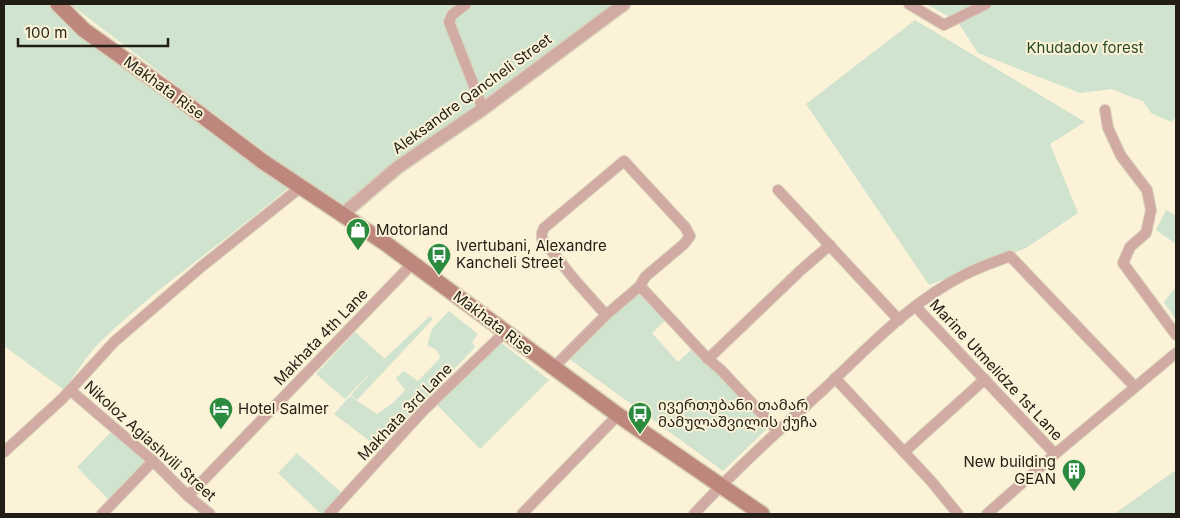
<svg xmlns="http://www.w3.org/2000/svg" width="1180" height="518" font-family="Inter,'Noto Sans Georgian',sans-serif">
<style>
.green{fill:#d0e3ce}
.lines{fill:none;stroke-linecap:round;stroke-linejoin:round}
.minor-casing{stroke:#d8d0b8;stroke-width:12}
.tertiary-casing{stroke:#d8d0b8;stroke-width:15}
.secondary-casing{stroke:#d8d0b8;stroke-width:18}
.minor{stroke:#d1aaa3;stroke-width:10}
.tertiary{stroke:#d1aaa3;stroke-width:12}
.secondary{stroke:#be877d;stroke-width:15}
.labels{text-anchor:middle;stroke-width:4;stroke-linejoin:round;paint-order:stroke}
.park-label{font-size:15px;fill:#294c27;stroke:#fbf2d7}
.street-label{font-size:15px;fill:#221e15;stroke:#fbf2d7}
.poi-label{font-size:15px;fill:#221e15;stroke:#fbf2d7;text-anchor:start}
</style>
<rect width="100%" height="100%" fill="#fbf2d7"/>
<g class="green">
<path d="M4 4H48L54 12 75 31 292 185C229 239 160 284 100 342 86 356 76 374 64 390L4 346Z"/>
<polygon points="70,4 625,4 348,215"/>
<polygon points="926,4 1176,4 1176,117 1171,122 1151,113 1143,101 1128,96 1112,89 1080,93 978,53 957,21"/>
<polygon points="915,20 1085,122 1050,144 1078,213 1026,248 929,285 806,104"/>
<polygon points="1166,210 1176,216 1176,244 1156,230"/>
<polygon points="1176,287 1176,320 1164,302"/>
<polygon points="639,292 667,319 652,333 678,362 694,347 768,428 723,471 568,358 574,350"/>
<path d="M449 311 478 334 472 342 475 347 379 448 334 414 350 396 377 414 393 403 405 390 396 378 404 371 418 381 440 358C439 351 434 347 427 346L432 329Z"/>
<polygon points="430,316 433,319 357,400 351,395 375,368 345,399 316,374 355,332 384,358 383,360"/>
<polygon points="499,341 549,380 480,449 437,405"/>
<polygon points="112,431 147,463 110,501 77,467"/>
<polygon points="297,453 344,495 328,514 321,514 278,473"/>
<polygon points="1176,470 1176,514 1114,514"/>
</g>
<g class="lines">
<defs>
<g id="minor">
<polyline points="466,4 452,15 449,22 483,109"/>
<polyline points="909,4 944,25 986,4"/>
<polyline points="1105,110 1108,128 1121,156 1147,190 1151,210 1146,233 1130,247 1123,263 1176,335"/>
<polyline points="778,190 899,320"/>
<polyline points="640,286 708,359 721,370 778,431"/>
<polyline points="916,307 1055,454"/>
<polyline points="708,359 801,270 830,245"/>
<polyline points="553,368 606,315 574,279 542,239 542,233 544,228 624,161 685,227 690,236 684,244 645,277 640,286 606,315"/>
<polyline points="835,378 931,481 958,514"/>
<polyline points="70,390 153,461 188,496 210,514"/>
<polyline points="4,452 63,398 114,342 201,267 301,187"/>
<polyline points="904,452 985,379"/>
<polyline points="188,496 413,263"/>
<polyline points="102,514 153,461"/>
<polyline points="329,514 422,412 505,332"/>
<polyline points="522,514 618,415"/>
<path d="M694 514C735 470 779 430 823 390 867 349 910 302 964 275 979 267 995 262 1010 256L1135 387"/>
<polyline points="987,514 1055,454 1176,353"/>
</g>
<polyline id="tertiary" points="343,214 398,167 483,109 624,4"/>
<polyline id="secondary" points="58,4 84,30 172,93 262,161 385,243 618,415 762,514"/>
</defs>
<use href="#minor" class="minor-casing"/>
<use href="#tertiary" class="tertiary-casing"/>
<use href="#secondary" class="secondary-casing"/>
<use href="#minor" class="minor"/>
<use href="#tertiary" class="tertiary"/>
<use href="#secondary" class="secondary"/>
</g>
<defs>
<symbol id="shop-pin" viewBox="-11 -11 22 30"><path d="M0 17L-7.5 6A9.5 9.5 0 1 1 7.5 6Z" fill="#2a8b3f" stroke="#fbf2d7"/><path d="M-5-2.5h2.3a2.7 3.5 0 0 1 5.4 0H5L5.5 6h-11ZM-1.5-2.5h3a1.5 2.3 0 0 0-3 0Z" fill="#fff"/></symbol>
<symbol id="bus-pin" viewBox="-11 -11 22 30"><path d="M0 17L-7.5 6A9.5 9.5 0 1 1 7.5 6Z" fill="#2a8b3f" stroke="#fbf2d7"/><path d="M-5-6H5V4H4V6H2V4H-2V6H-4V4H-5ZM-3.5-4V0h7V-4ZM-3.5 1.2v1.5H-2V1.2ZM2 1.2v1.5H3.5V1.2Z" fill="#fff"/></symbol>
<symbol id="hotel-pin" viewBox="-11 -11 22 30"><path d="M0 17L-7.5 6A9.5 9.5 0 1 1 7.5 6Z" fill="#2a8b3f" stroke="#fbf2d7"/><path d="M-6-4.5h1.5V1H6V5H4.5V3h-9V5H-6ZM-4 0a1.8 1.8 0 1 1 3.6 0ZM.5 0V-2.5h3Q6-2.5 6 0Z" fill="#fff"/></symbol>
<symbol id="building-pin" viewBox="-11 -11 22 30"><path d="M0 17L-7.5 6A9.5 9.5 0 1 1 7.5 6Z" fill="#2a8b3f" stroke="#fbf2d7"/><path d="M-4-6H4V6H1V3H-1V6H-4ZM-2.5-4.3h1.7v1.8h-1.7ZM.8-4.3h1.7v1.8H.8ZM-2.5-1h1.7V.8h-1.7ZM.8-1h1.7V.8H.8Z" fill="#fff"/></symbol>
</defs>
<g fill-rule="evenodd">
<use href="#shop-pin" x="344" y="216" width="28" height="38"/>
<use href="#bus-pin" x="425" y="241" width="28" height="38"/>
<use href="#hotel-pin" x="207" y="395" width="28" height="38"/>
<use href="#bus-pin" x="626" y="400" width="28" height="38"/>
<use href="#building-pin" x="1060" y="457" width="28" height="38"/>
</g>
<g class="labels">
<g class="park-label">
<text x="1085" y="53">Khudadov forest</text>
</g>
<g class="street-label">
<text transform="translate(164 88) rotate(36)" y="5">Makhata Rise</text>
<text transform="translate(472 94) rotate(-36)" y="5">Aleksandre Qancheli Street</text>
<text transform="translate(493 323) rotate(37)" y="5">Makhata Rise</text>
<text transform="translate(321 337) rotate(-46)" y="5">Makhata 4th Lane</text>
<text transform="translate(996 370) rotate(47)" y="5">Marine Utmelidze 1st Lane</text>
<text transform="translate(405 412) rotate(-46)" y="5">Makhata 3rd Lane</text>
<text transform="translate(150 441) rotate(42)" y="5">Nikoloz Agiashvili Street</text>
</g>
<g class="poi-label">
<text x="376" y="235">Motorland</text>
<text x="456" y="251">Ivertubani, Alexandre<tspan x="456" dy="17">Kancheli Street</tspan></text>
<text x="658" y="410">ივერთუბანი თამარ<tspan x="658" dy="17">მამულაშვილის ქუჩა</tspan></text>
<text x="238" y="414">Hotel Salmer</text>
<text x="1056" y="467" text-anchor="end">New building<tspan x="1056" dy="17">GEAN</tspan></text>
</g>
</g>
<rect width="1180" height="518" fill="none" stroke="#221e15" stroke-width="10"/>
<path d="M18 38v8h150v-8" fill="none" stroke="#221e15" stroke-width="2.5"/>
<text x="25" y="38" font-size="15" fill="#221e15" stroke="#fbf2d7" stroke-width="4" paint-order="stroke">100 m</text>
</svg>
